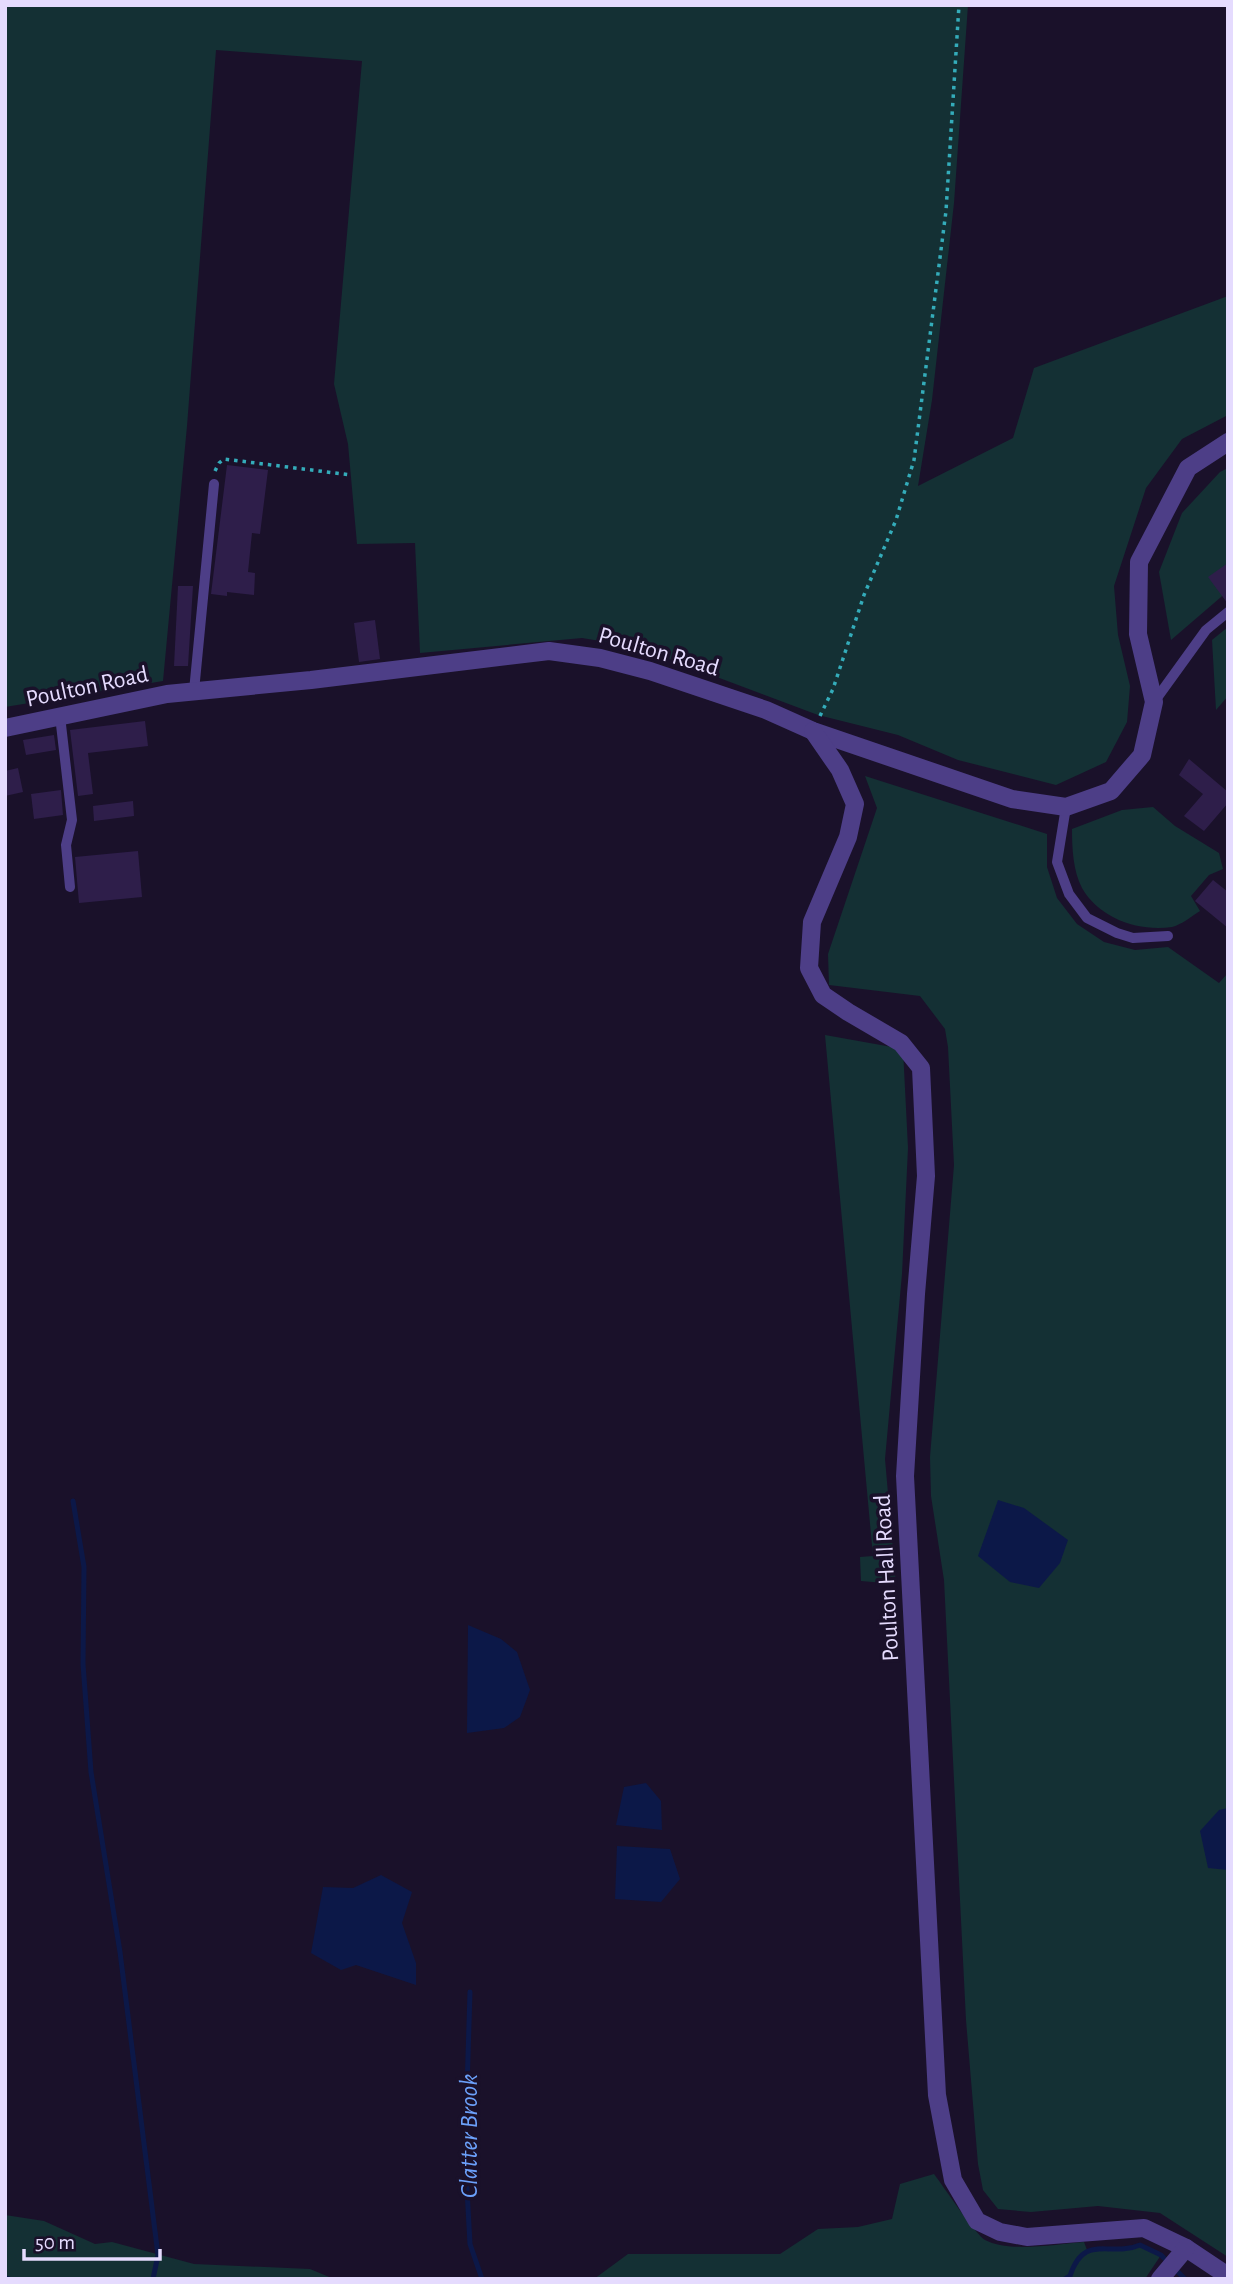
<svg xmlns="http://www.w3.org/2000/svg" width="1233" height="2284" font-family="'Alegreya Sans',sans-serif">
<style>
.green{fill:#143034}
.water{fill:#0c1848}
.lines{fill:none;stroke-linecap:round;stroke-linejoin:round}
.stream{stroke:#0c1848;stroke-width:5}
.building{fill:#2e1e4a}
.path{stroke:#34acba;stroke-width:3.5;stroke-dasharray:3.5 5;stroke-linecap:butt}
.service{stroke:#4d3e87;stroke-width:10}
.tertiary{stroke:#4d3e87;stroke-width:18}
.labels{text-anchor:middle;stroke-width:7;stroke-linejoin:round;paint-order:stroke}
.street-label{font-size:24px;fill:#e5dbfe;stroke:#1a112a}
.water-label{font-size:26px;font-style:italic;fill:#6ca1fb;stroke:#1a112a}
</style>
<rect width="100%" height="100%" fill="#1a112a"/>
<g class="green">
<polygon points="5,5 968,5 954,203 932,400 918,486 1013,438 1034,368 1228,296 1228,415 1182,439 1146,488 1114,586 1118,635 1130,686 1127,722 1106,762 1056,785 958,760 898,735 818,715 637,647 582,638 420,653 415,543 357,544 348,444 334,384 362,61 216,50 187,426 163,681 5,707"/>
<polygon points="1228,468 1228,591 1171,640 1159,572 1182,513 1220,472"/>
<polygon points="1228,627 1228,696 1216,710 1212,640"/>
<polygon points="865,776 1047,834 1047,867 1057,898 1077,924 1104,942 1135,950 1168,947 1219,983 1228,973 1228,2257 1160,2213 1098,2206 1031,2212 998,2209 983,2190 978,2164 966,2020 944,1580 931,1496 930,1457 954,1165 948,1047 945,1029 920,996 829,985 828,954 877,808"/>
<path d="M1153 807 1175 826 1219 853 1223 869 1209 875 1191 896 1200 911C1192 916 1181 925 1172 927 1138 932 1099 918 1082 888 1073 871 1072 848 1072 829L1122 810Z"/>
<polygon points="825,1035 903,1049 908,1148 902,1274 885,1459 896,1584 861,1581 860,1557 873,1556"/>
<path d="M934 2174C943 2186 976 2235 985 2240 1009 2253 1057 2244 1084 2242L1087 2250C1106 2246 1122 2253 1140 2245L1161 2255 1145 2279H594L628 2254H780L818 2229 858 2227 892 2219 900 2184Z"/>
<polygon points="5,2215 44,2221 95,2244 112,2242 194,2264 310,2269 334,2279 5,2279"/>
</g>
<g class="water">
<polygon points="998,1500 1024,1508 1068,1540 1060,1563 1039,1588 1010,1582 978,1556"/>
<polygon points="468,1625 501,1639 517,1652 530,1690 520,1717 504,1728 467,1733"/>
<polygon points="646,1783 661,1801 662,1830 616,1825 624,1787"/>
<polygon points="1228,1808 1228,1870 1208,1868 1200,1831 1219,1810"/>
<polygon points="617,1846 670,1849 680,1879 661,1902 615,1899"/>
<polygon points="381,1875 412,1892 402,1923 416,1963 416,1985 356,1965 341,1970 311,1953 323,1887 353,1888"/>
</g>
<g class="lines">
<g class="stream">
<polyline points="73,1501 84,1567 83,1664 91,1772 120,1952 158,2255 153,2279"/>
<polyline points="470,1992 465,2153 470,2244 482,2279"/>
<polyline points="5,2278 9,2279"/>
<path d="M1065 2279 1070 2276C1084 2232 1110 2258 1140 2245L1161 2255 1185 2279"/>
</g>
</g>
<g class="building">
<polygon points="227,465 268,470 260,534 252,533 248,572 255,573 254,595 227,592 227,596 211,594"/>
<polygon points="1228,563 1228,604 1208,577"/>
<polygon points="178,586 193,586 188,666 174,666"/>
<polygon points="375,620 380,659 359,662 354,623"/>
<polygon points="145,721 148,746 88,753 93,794 78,796 70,730"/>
<polygon points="54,735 56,750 26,755 23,740"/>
<polygon points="1189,759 1228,792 1228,803 1204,831 1184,816 1203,794 1179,775"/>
<polygon points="18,768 23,792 5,796 5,771"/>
<polygon points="61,790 63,815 34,819 31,794"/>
<polygon points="133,801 134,816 94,821 93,806"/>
<polygon points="138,851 142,897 79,903 75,857"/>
<polygon points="1213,880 1228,892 1228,928 1195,901"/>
</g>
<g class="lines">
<g class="path">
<polyline points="215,471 219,463 224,459 351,475"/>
<polyline points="820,716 833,689 864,595 896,520 914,460 946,211 959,5"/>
</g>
<g class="service">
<polyline points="194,691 214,484"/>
<polyline points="1154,702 1206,630 1228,612"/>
<polyline points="60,716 72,820 66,845 70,887"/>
<polyline points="1066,807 1057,862 1069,894 1087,918 1117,933 1133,938 1168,936"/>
</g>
<g class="tertiary">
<polyline points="5,728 167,694 311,680 549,651 600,658 650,671 766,710 813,731 1012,799 1066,807 1111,791 1142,755 1154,702 1138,634 1139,562 1188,468 1228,442"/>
<polyline points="813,731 840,770 855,804 848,837 812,922 809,968 823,995 848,1012 901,1043 921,1068 926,1176 916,1294 905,1476 937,2095 953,2180 977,2221 1000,2232 1027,2237 1144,2228 1186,2248 1228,2276"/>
<polyline points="1160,2279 1186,2248"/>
</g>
</g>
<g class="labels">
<g class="street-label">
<text transform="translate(659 651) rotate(16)" y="8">Poulton Road</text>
<text transform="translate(87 686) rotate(-12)" y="8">Poulton Road</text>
<text transform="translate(886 1578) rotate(-93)" y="8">Poulton Hall Road</text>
</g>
<g class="water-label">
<text transform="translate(468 2136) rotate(-90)" y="9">Clatter Brook</text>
</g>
</g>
<rect width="1233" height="2284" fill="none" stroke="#e5dbfe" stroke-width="14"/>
<path d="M24 2249v10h136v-10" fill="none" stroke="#e5dbfe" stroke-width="3.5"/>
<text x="35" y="2249" font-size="21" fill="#e5dbfe" stroke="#1a112a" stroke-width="5" paint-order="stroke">50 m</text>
</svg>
